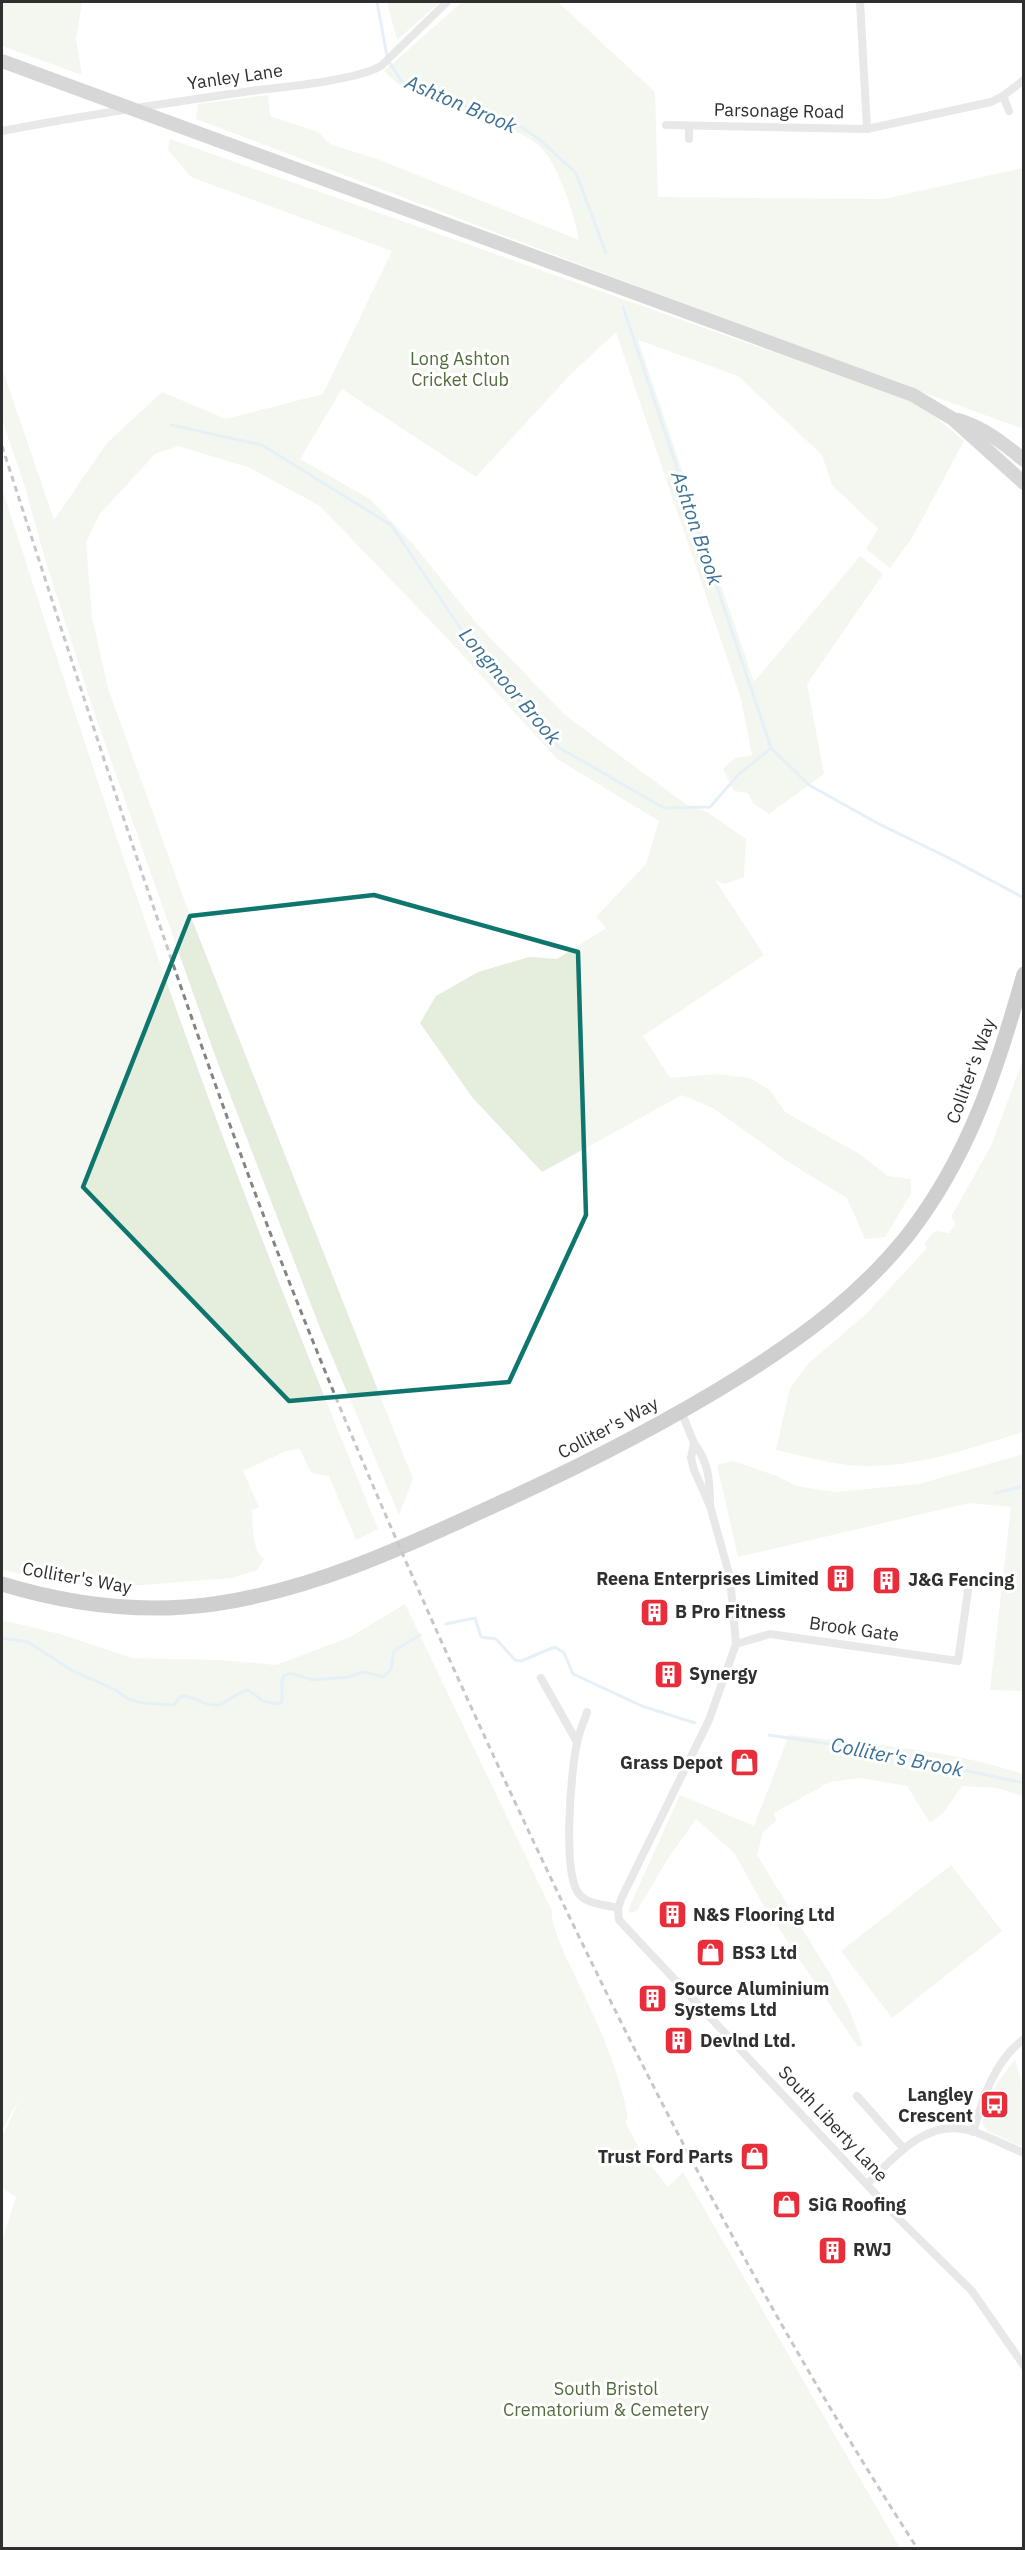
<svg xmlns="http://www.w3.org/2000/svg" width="1025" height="2550" font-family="'IBM Plex Sans',sans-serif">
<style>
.green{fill:#e5eddd}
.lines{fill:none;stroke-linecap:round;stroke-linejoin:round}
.stream{stroke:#c8dfed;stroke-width:3}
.street{stroke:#ccc;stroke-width:8}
.primary{stroke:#a7a7a7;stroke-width:14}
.highway{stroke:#969696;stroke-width:15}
.rail{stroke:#848484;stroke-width:3;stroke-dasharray:6 4.5;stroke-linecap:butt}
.primary-bridge{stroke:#a7a7a7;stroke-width:14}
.marked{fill:none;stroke:#0f766e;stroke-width:4.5;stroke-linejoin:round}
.labels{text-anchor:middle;stroke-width:6;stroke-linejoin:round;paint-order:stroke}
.street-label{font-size:18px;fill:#2f2f2f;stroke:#fff}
.park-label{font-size:18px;fill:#526c3b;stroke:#fff}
.poi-label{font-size:18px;font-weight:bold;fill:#2f2f2f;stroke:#fff;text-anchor:start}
.water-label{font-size:20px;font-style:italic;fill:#3a7194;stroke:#fff}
</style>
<rect width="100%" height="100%" fill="#fff"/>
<g class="green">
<polygon points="2,2 82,2 76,40 82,75 2,46"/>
<polygon points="387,2 440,2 397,40"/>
<path d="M462 2H558L655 92 658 197 884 199 1023 168V429L756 331 196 119 198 104 268 95 270 116 318 132 330 144 380 160 579 240C574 214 558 161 537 144 512 125 473 115 443 104 419 96 402 90 384 71Z"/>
<polygon points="170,139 920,404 964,441 912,538 890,568 866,549 878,529 832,485 822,455 738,376 638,340 754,682 860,556 883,574 807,684 824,774 769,814 753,803 748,793 734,791 723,769 735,758 752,755 741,699 616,332 570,375 476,477 342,389 300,459 370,499 413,544 478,625 565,715 687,805 707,812 746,839 744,877 725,884 715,880 764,955 643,1036 670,1078 718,1074 750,1078 770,1090 785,1112 858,1153 888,1176 911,1179 911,1194 885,1237 865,1239 847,1198 790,1163 713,1108 682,1095 542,1172 472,1097 420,1023 436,996 478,972 529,957 557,959 606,928 596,917 646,864 659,821 557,759 446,637 320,506 248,467 178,446 155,454 99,515 86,543 92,617 108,688 185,902 413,1479 399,1515 320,1328 217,1061 95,715 45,559 25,487 2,420 2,368 54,520 107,443 162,392 226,419 323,394 392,251 191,177 168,150"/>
<path d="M2 488C66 687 131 887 203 1083 258 1233 318 1381 378 1529L356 1540 329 1476 311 1473 300 1449 286 1451 243 1471 259 1507 252 1510C253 1525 251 1549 264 1559L257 1570 233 1578 102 1588 54 1581 2 1570Z"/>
<path d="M1023 1059V1432C975 1447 927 1464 876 1466 843 1468 808 1457 776 1450L790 1388 808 1364 867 1313 927 1248 924 1243 935 1231 949 1233 956 1224 951 1217 992 1144Z"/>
<polygon points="1023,1454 1023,1691 990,1690 1011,1507 969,1503 738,1557 717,1465 733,1461 777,1476 796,1486 835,1492 919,1484"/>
<path d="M405 1604 552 1911C549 1928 579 1982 587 2001 604 2038 621 2078 628 2118L625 2122 643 2155 668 2187 683 2172 900 2548H2V2241L16 2197 2 2188V2137L22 2094 2 2131V1620L60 1634 132 1658 218 1660 276 1665 350 1637Z"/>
<path d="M789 1735C867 1744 949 1749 1023 1774V1796L997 1788 962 1786 944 1812 930 1823 907 1786 860 1778 830 1782 774 1813 776 1821 763 1832 757 1855 830 1974 849 2009 863 2045 858 2047 762 1903 735 1854 696 1819 667 1860 637 1911 629 1913V1908L680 1795 754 1826Z"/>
<polygon points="951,1865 1002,1931 892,2018 841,1951"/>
<polygon points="1015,2059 1023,2087 1023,2147 987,2131 982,2122 996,2085"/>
</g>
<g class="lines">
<g class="stream">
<polyline points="377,2 387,56"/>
<polyline points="389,62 402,82 498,118 521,127 539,139 576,173 606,253"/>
<polyline points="623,307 771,748"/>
<polyline points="171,425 262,445 391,525 465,635 558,747 664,808 710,807 738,775 771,748 809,785 879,824 947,857 1024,898"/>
<polyline points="996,1493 1024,1486"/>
<polyline points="446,1624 475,1618 481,1637 496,1639 515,1660 521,1661 555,1647 564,1653 573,1674 642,1706 695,1723"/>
<path d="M2 1638 28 1642 73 1671 116 1690 128 1699 142 1703 174 1705 181 1696C194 1695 204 1707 218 1705 227 1703 236 1693 248 1690L263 1701 278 1704 282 1701V1682L284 1676 290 1673 313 1680 348 1677 364 1672 383 1677 391 1669 394 1651 420 1635"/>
<polyline points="769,1735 875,1751 1024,1783"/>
</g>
<g class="street">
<polyline points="860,2 867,129"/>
<polyline points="1003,96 1009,111"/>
<polyline points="666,125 867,129 991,102 1003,96 1024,80"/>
<path d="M2 131C84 115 167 103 251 91 283 87 354 81 381 66L447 2"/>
<polyline points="689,139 689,126"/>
<polyline points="681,1411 694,1443"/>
<path d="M710 1506C710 1481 709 1463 694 1443L691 1458 694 1470 710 1506 730 1577 736 1644 709 1720 622 1897 618 1908 619 1920 900 2220 972 2291 1024 2366"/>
<polyline points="736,1644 770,1634 958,1661 970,1577"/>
<polyline points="541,1678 577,1742"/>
<path d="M587 1712C584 1722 579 1732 577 1743 571 1770 562 1873 579 1894 586 1904 607 1905 618 1908"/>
<polyline points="857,2096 904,2149"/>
<path d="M973 2132C983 2098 994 2061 1024 2039"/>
<path d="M867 2184C896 2156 927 2117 972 2131 990 2137 1007 2146 1024 2153"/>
</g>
<g class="primary">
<polyline points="217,140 913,395 953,419 1024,483"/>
<path d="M958 420C983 427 1003 443 1024 460"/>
</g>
<path class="highway" d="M2 1584C71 1605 142 1614 214 1604 312 1590 402 1548 491 1507 577 1468 659 1427 739 1377 803 1337 861 1294 908 1235 970 1155 997 1069 1024 974"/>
<path class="rail" d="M2 446C78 680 153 915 238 1147 317 1363 410 1576 507 1785 629 2047 760 2305 917 2548"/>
<polyline class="primary-bridge" points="2,61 217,140"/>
</g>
<path d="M0 0H1025V2550H0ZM374 895 578 952 586 1215 509 1382 289 1401 83 1187 190 916Z" fill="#fff" fill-opacity=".55" fill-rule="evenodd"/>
<path class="marked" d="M374 895 578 952 586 1215 509 1382 289 1401 83 1187 190 916Z"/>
<defs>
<symbol id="building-square" viewBox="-11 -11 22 22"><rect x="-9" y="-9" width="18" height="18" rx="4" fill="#ea2d3b" stroke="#fff"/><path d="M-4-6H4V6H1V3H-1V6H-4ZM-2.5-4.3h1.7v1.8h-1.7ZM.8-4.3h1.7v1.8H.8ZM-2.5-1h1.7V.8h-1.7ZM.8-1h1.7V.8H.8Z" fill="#fff"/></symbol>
<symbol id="shop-square" viewBox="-11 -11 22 22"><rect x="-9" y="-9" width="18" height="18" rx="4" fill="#ea2d3b" stroke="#fff"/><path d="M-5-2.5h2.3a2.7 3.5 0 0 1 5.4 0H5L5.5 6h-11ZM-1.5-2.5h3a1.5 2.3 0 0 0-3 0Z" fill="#fff"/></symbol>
<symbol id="bus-square" viewBox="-11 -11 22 22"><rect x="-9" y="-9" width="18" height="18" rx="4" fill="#ea2d3b" stroke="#fff"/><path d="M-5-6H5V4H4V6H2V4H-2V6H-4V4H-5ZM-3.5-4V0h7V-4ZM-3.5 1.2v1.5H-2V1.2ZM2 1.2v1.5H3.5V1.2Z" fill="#fff"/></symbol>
</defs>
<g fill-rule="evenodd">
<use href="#building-square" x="824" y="1562" width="33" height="33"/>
<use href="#building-square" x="870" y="1564" width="33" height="33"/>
<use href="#building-square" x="638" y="1596" width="33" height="33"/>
<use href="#building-square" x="652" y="1658" width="33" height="33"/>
<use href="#shop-square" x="728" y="1746" width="33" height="33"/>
<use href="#building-square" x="656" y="1898" width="33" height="33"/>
<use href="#shop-square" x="694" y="1936" width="33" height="33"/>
<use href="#building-square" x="636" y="1982" width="33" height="33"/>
<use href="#building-square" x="662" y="2024" width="33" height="33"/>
<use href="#bus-square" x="978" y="2088" width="33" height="33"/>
<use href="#shop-square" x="738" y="2140" width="33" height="33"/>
<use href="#shop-square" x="770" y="2188" width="33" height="33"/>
<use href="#building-square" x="816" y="2234" width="33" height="33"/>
</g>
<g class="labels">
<g class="street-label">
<text transform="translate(235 77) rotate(-8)" y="6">Yanley Lane</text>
<text transform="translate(779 111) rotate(1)" y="6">Parsonage Road</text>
<text transform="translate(971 1071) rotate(-70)" y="6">Colliter's Way</text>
<text transform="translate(608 1428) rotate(-28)" y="6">Colliter's Way</text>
<text transform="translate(77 1578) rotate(10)" y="6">Colliter's Way</text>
<text transform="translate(854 1629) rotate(8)" y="6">Brook Gate</text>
<text transform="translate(833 2124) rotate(47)" y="6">South Liberty Lane</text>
</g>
<g class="park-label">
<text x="460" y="365">Long Ashton<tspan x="460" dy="21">Cricket Club</tspan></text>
<text x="606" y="2395">South Bristol<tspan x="606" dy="21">Crematorium &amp; Cemetery</tspan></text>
</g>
<g class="poi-label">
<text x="819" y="1585" text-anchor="end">Reena Enterprises Limited</text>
<text x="908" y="1586">J&amp;G Fencing</text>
<text x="675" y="1618">B Pro Fitness</text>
<text x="689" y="1680">Synergy</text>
<text x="723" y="1769" text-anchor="end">Grass Depot</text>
<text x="693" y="1921">N&amp;S Flooring Ltd</text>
<text x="732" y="1959">BS3 Ltd</text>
<text x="674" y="1995">Source Aluminium<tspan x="674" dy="21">Systems Ltd</tspan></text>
<text x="700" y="2047">Devlnd Ltd.</text>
<text x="973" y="2101" text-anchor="end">Langley<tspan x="973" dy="21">Crescent</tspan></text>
<text x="733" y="2163" text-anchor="end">Trust Ford Parts</text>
<text x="808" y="2211">SiG Roofing</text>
<text x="853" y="2256">RWJ</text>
</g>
<g class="water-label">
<text transform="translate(461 104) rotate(23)" y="7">Ashton Brook</text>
<text transform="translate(697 528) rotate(71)" y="7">Ashton Brook</text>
<text transform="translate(510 686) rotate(50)" y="7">Longmoor Brook</text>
<text transform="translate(897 1757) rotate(11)" y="7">Colliter's Brook</text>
</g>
</g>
<rect width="1025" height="2550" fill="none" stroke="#2f2f2f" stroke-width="6"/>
</svg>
